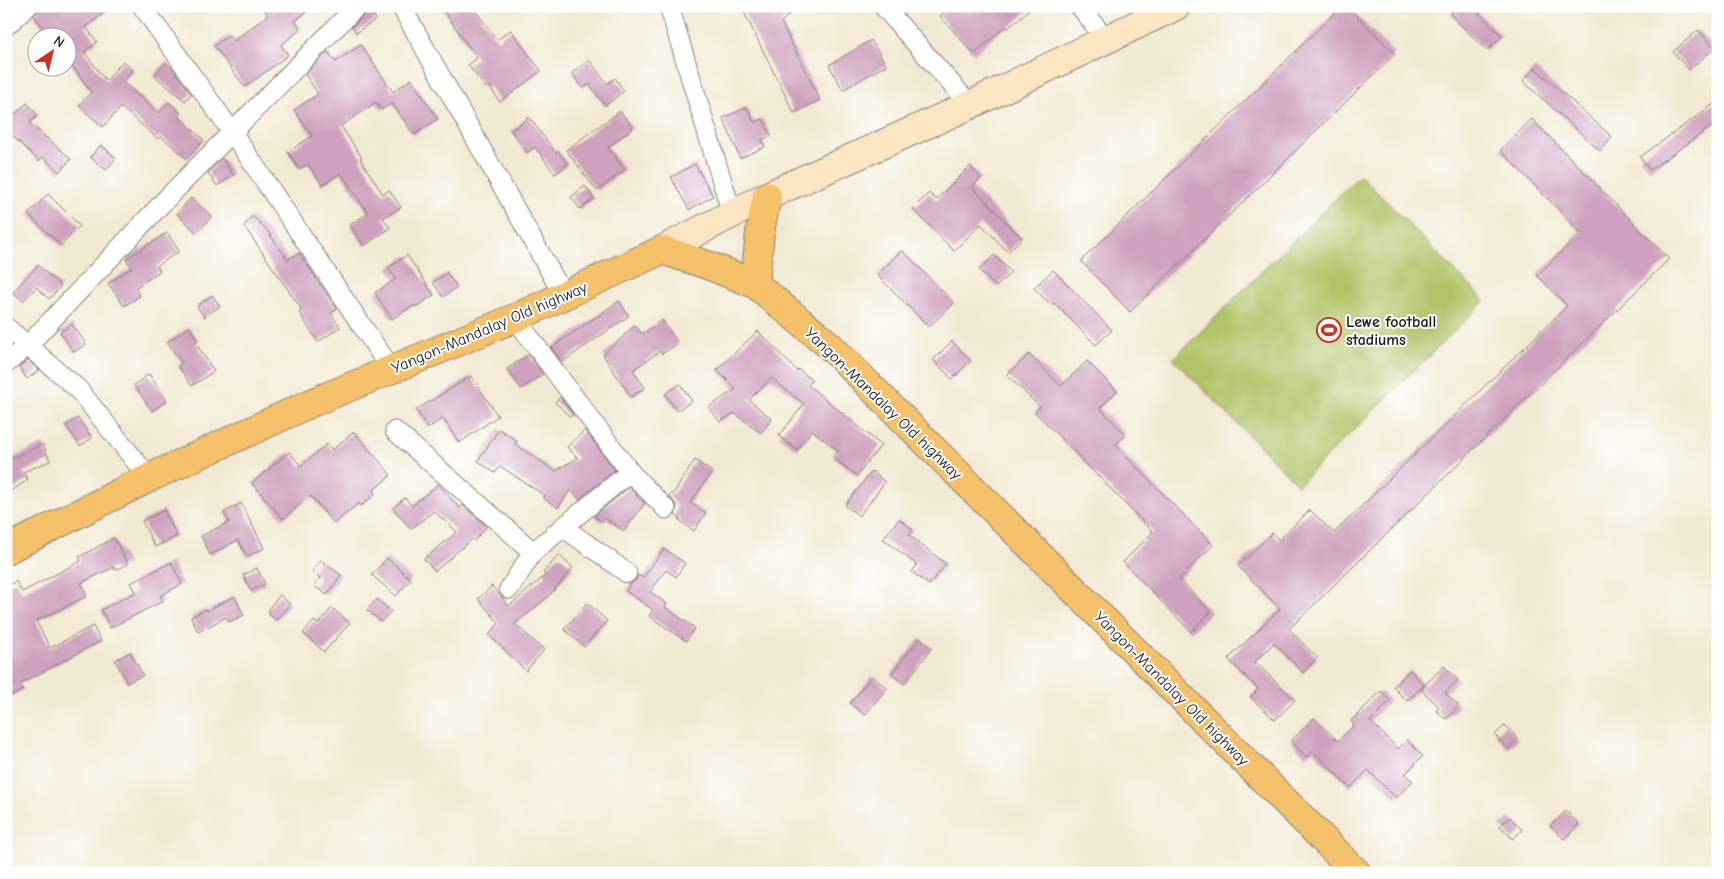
<svg xmlns="http://www.w3.org/2000/svg" width="1724" height="879" font-family="'Comic Neue',sans-serif">
<style>
.green{fill:#b0c366;stroke:#667041}
.building{fill:#cea2be}
.lines{fill:none;stroke-linecap:round;stroke-linejoin:round}
.street-casing{stroke:#878277;stroke-width:21}
.secondary-casing{stroke:#878277;stroke-width:30}
.primary-casing{stroke:#878277;stroke-width:30}
.street{stroke:#fff;stroke-width:19}
.secondary{stroke:#fbe6c4;stroke-width:28}
.primary{stroke:#f5c16b;stroke-width:28}
.labels{text-anchor:middle;stroke-width:4;stroke-linejoin:round;paint-order:stroke}
.poi-label{font-size:16px;font-weight:bold;fill:#1c1c1c;stroke:#fff;text-anchor:start}
.street-label{font-size:16px;fill:#1c1c1c;stroke:#fff}
</style>
<rect width="100%" height="100%" fill="#fff"/>
<filter id="ink" filterUnits="userSpaceOnUse"><feTurbulence type="fractalNoise" baseFrequency=".02" numOctaves="2"/><feDisplacementMap in="SourceGraphic" scale="10" xChannelSelector="R" yChannelSelector="G"/><feConvolveMatrix kernelMatrix="1 2 1 2 8 2 1 2 1" color-interpolation-filters="sRGB"/></filter>
<filter id="wash" filterUnits="userSpaceOnUse"><feTurbulence type="fractalNoise" baseFrequency=".0096" numOctaves="4" result="noise"/><feDisplacementMap in="SourceGraphic" scale="20" xChannelSelector="R" yChannelSelector="G"/><feGaussianBlur stdDeviation="1.12" result="paint"/><feColorMatrix in="noise" values="0 0 0 0 0 0 0 0 0 0 0 0 0 0 0 0 0 1.4 0 .05"/><feComposite in="paint" operator="in"/></filter>
<g filter="url(#wash)">
<rect width="100%" height="100%" fill="#f2e9d2"/>
<polygon class="green" points="1360,175 1485,301 1298,485 1173,359"/>
<g id="blocks">
<g class="building">
<polygon points="39,6 113,6 86,27 97,42 84,52 106,81 123,61 133,70 123,82 159,113 169,102 181,113 178,116 204,140 187,159 161,136 158,139 121,107 103,127 79,106 91,92 68,60 68,38 51,38 34,16 39,10"/>
<polygon points="262,6 314,6 295,21 301,29 281,45 288,55 245,87 214,46 229,35 234,41 268,15"/>
<polygon points="368,6 376,19 356,33 352,27 365,14"/>
<polygon points="440,6 472,6 497,40 511,30 541,71 500,102 489,86 486,88 468,65 477,58"/>
<polygon points="741,6 799,6 781,22 820,100 794,113"/>
<polygon points="950,6 1033,6 1007,29 1005,27 974,54 940,16"/>
<polygon points="1342,6 1347,6 1395,54 1130,312 1081,261"/>
<polygon points="1458,6 1472,6 1502,36 1487,51 1450,14"/>
<polygon points="1698,30 1715,48 1689,70 1673,52"/>
<polygon points="871,40 886,65 843,90 829,65"/>
<polygon points="361,45 393,92 411,79 438,119 414,135 392,103 382,110 376,102 341,126 362,158 360,159 383,194 389,190 401,207 383,218 390,228 364,246 350,225 368,213 341,173 322,185 308,164 299,169 288,152 312,136 294,110 318,94 305,74 328,52 335,62"/>
<polygon points="589,60 607,84 615,78 624,91 605,106 589,84 583,88 572,73"/>
<polygon points="166,62 173,69 191,94 185,101 154,75"/>
<polygon points="1535,68 1612,137 1600,151 1523,81"/>
<polygon points="1718,101 1718,122 1650,170 1640,157"/>
<polygon points="27,103 38,115 30,123 71,159 59,172 43,157 39,161 6,130 6,122"/>
<polygon points="747,107 754,122 763,119 771,136 762,140 765,147 740,158 723,118"/>
<polygon points="620,111 633,128 608,147 625,170 597,191 566,150"/>
<polygon points="529,117 556,153 558,151 568,164 555,174 535,147 527,153 511,131"/>
<polygon points="1532,119 1669,259 1289,629 1317,658 1303,673 1274,643 1255,662 1295,700 1275,720 1250,697 1258,689 1228,659 1280,609 1238,566 1272,533 1279,540 1310,510 1334,533 1567,306 1537,275 1581,233 1500,150"/>
<polygon points="101,145 116,158 106,170 90,157"/>
<polygon points="222,158 233,175 217,186 208,173"/>
<polygon points="695,164 713,196 689,210 671,177"/>
<polygon points="970,166 981,178 972,187 1022,238 1008,252 981,224 954,251 913,209 929,193 936,200"/>
<polygon points="585,186 594,199 580,209 571,197"/>
<polygon points="48,194 80,226 61,246 28,214"/>
<polygon points="191,198 212,216 197,233 177,214"/>
<polygon points="252,216 266,229 288,260 299,253 337,309 331,313 340,327 318,342 299,312 302,310 244,226"/>
<polygon points="167,233 179,251 157,266 160,271 135,288 140,296 124,306 108,283 132,268 126,259"/>
<polygon points="902,250 954,303 929,327 877,275"/>
<polygon points="407,255 434,295 415,307 414,305 392,319 375,293 396,279 388,268"/>
<polygon points="994,255 1011,272 996,287 979,270"/>
<polygon points="38,265 61,286 49,299 36,287 23,301 13,292"/>
<polygon points="1053,270 1112,330 1096,345 1054,303 1051,305 1034,288"/>
<polygon points="447,273 457,287 443,297 433,282"/>
<polygon points="212,295 220,306 204,317 197,306"/>
<polygon points="619,301 629,316 562,362 551,348"/>
<polygon points="662,320 678,343 662,354 660,351 633,370 645,388 631,397 603,355 635,325 642,334"/>
<polygon points="72,324 86,344 74,352 60,332"/>
<polygon points="189,327 198,340 195,342 214,371 192,386 178,366 182,363 167,342"/>
<polygon points="758,331 797,371 798,369 812,380 808,385 881,445 857,476 833,457 838,451 812,430 797,450 779,436 804,404 771,378 749,400 772,419 761,433 734,413 720,422 709,407 736,389 717,370"/>
<polygon points="952,341 971,361 952,379 933,360"/>
<polygon points="1029,354 1061,386 1087,361 1117,391 1100,408 1126,435 1115,445 1213,545 1179,579 1211,612 1191,632 1123,562 1153,532 1035,412 1040,407 1007,375"/>
<polygon points="528,355 543,374 521,389 507,369"/>
<polygon points="28,360 39,370 27,379 19,367"/>
<polygon points="149,374 167,401 152,411 134,385"/>
<polygon points="471,376 498,416 459,443 443,418 428,428 416,410"/>
<polygon points="680,384 692,401 677,411 665,394"/>
<polygon points="560,397 573,414 570,417 555,402"/>
<polygon points="78,418 92,438 80,446 66,426"/>
<polygon points="499,429 517,441 515,444 555,471 578,458 567,447 585,430 615,470 579,499 570,490 558,508 543,498 545,496 500,466 495,473 478,461"/>
<polygon points="354,432 391,475 373,491 375,494 361,506 359,503 334,524 311,496 283,519 252,483 289,452 301,466 327,444 332,450"/>
<polygon points="43,444 50,461 23,472 28,480 6,494 6,461"/>
<polygon points="695,460 712,472 690,503 706,513 694,531 679,520 680,518 675,515 677,506 669,496 671,493 673,494"/>
<polygon points="872,471 885,482 859,516 845,505"/>
<polygon points="438,484 460,508 463,505 487,526 474,541 472,539 435,571 424,559 457,532 434,511 411,529 393,508 405,498 412,506"/>
<polygon points="629,487 637,495 636,496 645,503 624,531 605,518 602,522 594,516"/>
<polygon points="241,503 264,548 247,557 238,540 210,555 201,536 229,522 224,512"/>
<polygon points="164,510 177,536 155,547 142,521"/>
<polygon points="899,519 913,530 909,535 946,564 929,585 912,572 917,565 883,539"/>
<polygon points="114,538 128,564 115,570 114,567 81,583 87,596 36,621 50,648 93,626 101,641 20,684 23,690 6,699 6,587 16,581 22,592 81,561 79,557"/>
<polygon points="664,549 685,563 676,577 666,570 650,592 667,604 665,607 695,628 686,641 649,616 653,610 626,591 630,584 636,580 638,575 643,578"/>
<polygon points="559,555 573,568 549,596 515,624 544,650 526,671 489,635 499,623 478,599 492,586 509,606 546,575 543,573"/>
<polygon points="387,558 411,579 396,596 372,575"/>
<polygon points="320,560 341,575 327,595 314,586 320,578 312,572"/>
<polygon points="171,562 182,584 160,596 163,601 110,628 101,610 136,592 131,583"/>
<polygon points="257,568 265,584 251,591 243,575"/>
<polygon points="280,595 290,604 276,620 269,614 269,608"/>
<polygon points="234,596 244,615 229,622 226,617 198,632 191,617 206,609 207,611"/>
<polygon points="377,599 391,611 381,622 367,610"/>
<polygon points="587,603 607,621 584,647 564,629"/>
<polygon points="332,608 350,623 324,652 303,633 314,621 318,624"/>
<polygon points="920,638 932,648 904,684 891,674"/>
<polygon points="130,652 143,675 127,683 115,660"/>
<polygon points="1444,666 1458,680 1445,693 1459,706 1446,719 1436,710 1439,707 1421,689"/>
<polygon points="1410,670 1424,685 1407,701 1393,687"/>
<polygon points="872,676 887,688 865,715 850,703"/>
<polygon points="1381,691 1390,701 1370,721 1398,749 1407,740 1423,756 1405,774 1413,781 1396,798 1368,770 1350,788 1313,751 1306,757 1291,741 1314,718 1338,741 1354,725 1351,721"/>
<polygon points="1505,725 1518,739 1508,749 1495,735"/>
<polygon points="1566,811 1579,824 1564,839 1550,826"/>
<polygon points="1510,817 1522,830 1513,839 1500,826"/>
</g>
</g>
</g>
<g filter="url(#ink)">
<use href="#blocks" fill-opacity="0" stroke="#878277" stroke-width="1"/>
<g class="lines">
<defs>
<g id="street">
<polyline points="142,6 232,132 391,369"/>
<polyline points="401,6 564,296"/>
<polyline points="669,6 732,214"/>
<polyline points="883,6 970,105"/>
<polyline points="1080,6 1106,40"/>
<polyline points="6,26 28,6"/>
<polyline points="515,318 630,472 666,509"/>
<polyline points="6,327 78,389 149,478"/>
<polyline points="6,364 27,346 169,196 357,6"/>
<polyline points="395,431 533,552"/>
<polyline points="563,527 627,573"/>
<polyline points="509,589 533,552 630,472"/>
</g>
<polyline id="secondary" points="662,250 767,196 970,105 1176,6"/>
<g id="primary">
<polyline points="755,284 760,232 767,196"/>
<polyline points="6,550 149,478 309,404 515,318 662,250 710,266 755,284 830,346 1357,873"/>
</g>
</defs>
<use href="#street" class="street-casing"/>
<use href="#secondary" class="secondary-casing"/>
<use href="#primary" class="primary-casing"/>
<use href="#street" class="street"/>
<use href="#secondary" class="secondary"/>
<use href="#primary" class="primary"/>
</g>
</g>
<defs>
<symbol id="stadium-ring" viewBox="-11 -11 22 22"><circle r="9.5" fill="#fff" stroke="#c8321e" stroke-width="1.5"/><path d="M0-5a6.5 5 0 1 0 0 10a6.5 5 0 1 0 0-10ZM-3.5-1.8h7v3.6h-7Z" fill="#c8321e"/></symbol>
</defs>
<g fill-rule="evenodd">
<use href="#stadium-ring" x="1315" y="316" width="28" height="28"/>
</g>
<g class="labels">
<g class="poi-label">
<text x="1346" y="327">Lewe football<tspan x="1346" dy="18">stadiums</tspan></text>
</g>
<g class="street-label">
<text transform="translate(489 327) rotate(-23)" y="6">Yangon-Mandalay Old highway</text>
<text transform="translate(884 403) rotate(44)" y="6">Yangon-Mandalay Old highway</text>
<text transform="translate(1172 688) rotate(45)" y="6">Yangon-Mandalay Old highway</text>
</g>
</g>
<rect width="1724" height="879" fill="none" stroke="#fff" stroke-width="25"/>
<g transform="translate(52 52) rotate(35)"><circle r="24" fill="#ffffff" stroke="#a4a4a4"/>
<path d="M0-4L9 19L0 12L-9 19Z" fill="#c8321e"/>
<text y="-8" font-size="14" font-weight="bold" text-anchor="middle" fill="#1c1c1c">N</text>
</g>
</svg>
